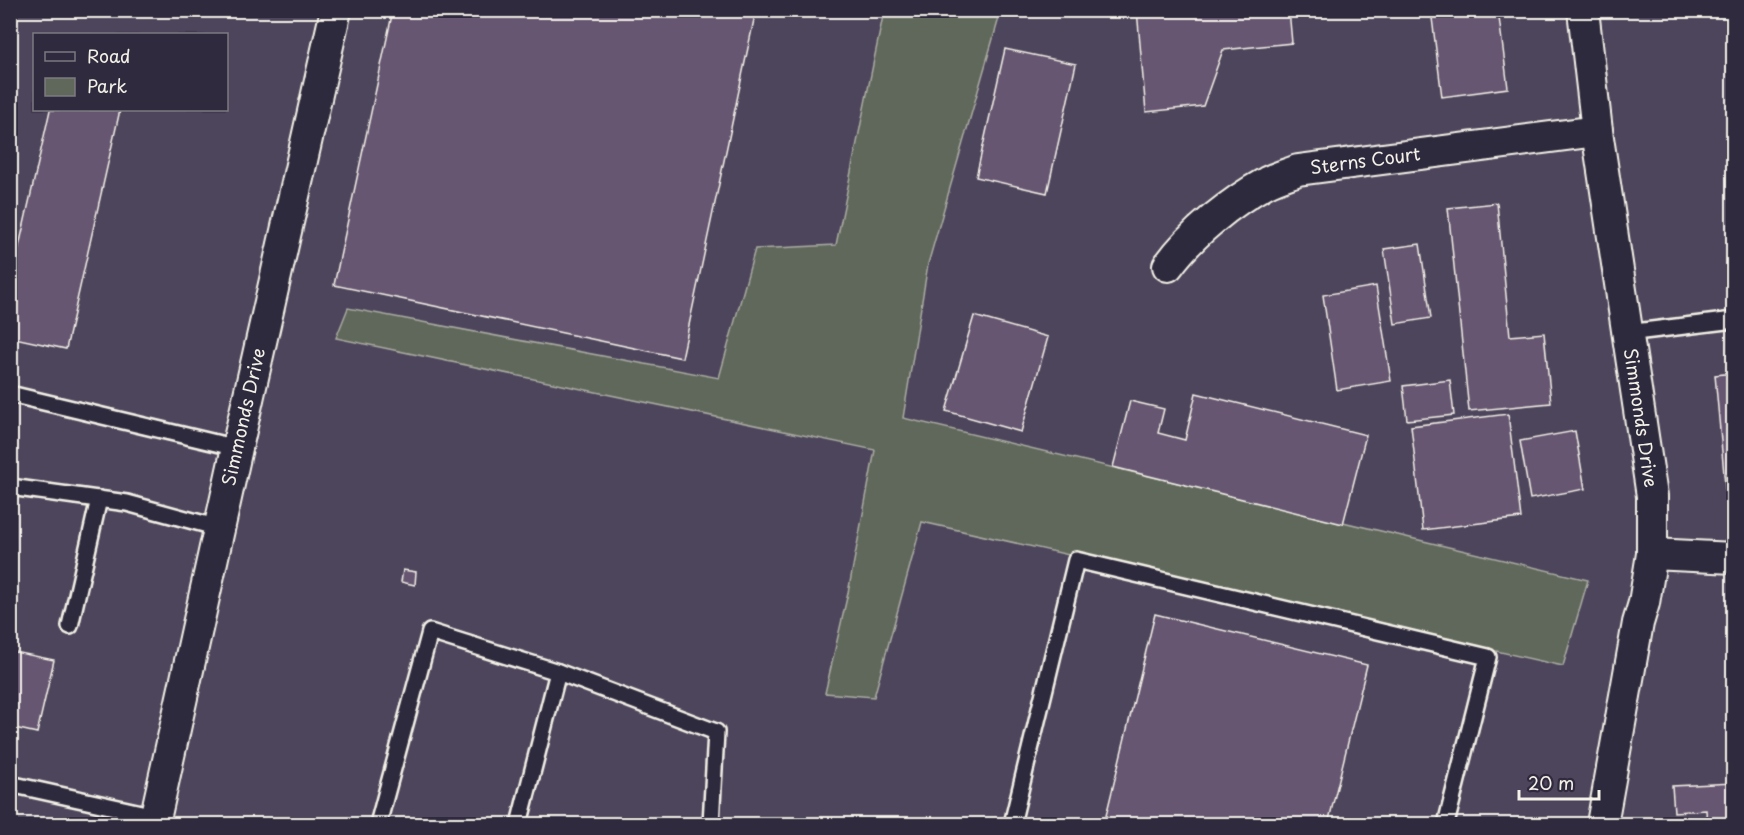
<svg xmlns="http://www.w3.org/2000/svg" width="1744" height="835" font-family="'Playpen Sans',sans-serif">
<style>
.built{fill:#4e455b;fill-rule:evenodd}
.green{fill:#60685c;stroke:#aaaca2;stroke-width:1.5}
.building{fill:#665772;stroke:#f4f1e8;stroke-width:1.5}
.lines{fill:none;stroke-linecap:round;stroke-linejoin:round}
.lane-casing{stroke:#f4f1e8;stroke-width:20}
.street-casing{stroke:#f4f1e8;stroke-width:34}
.lane{stroke:#2f2a3d;stroke-width:15}
.street{stroke:#2f2a3d;stroke-width:30}
.labels{text-anchor:middle;stroke-width:4.5;stroke-linejoin:round;paint-order:stroke}
.street-label{font-size:18px;fill:#f4f1e8;stroke:#2f2a3d}
</style>
<rect width="100%" height="100%" fill="#40384d"/>
<filter id="ink" filterUnits="userSpaceOnUse"><feTurbulence type="fractalNoise" baseFrequency=".0167" numOctaves="2"/><feDisplacementMap in="SourceGraphic" scale="12" xChannelSelector="R" yChannelSelector="G"/><feConvolveMatrix kernelMatrix="1 2 1 2 8 2 1 2 1" color-interpolation-filters="sRGB"/></filter>
<g filter="url(#ink)">
<path class="built" d="M10 11H884L836 246 755 249 719 378 348 308 336 337 875 450 848 593 825 692 873 697 922 521 1562 666 1588 581 903 418 928 264 1001 11H1733V824H11ZM34 34H226V110H34Z"/>
<polygon class="green" points="884,11 1001,11 928,264 903,418 1588,580 1563,666 922,522 874,697 825,693 848,593 875,450 336,338 348,308 719,378 755,249 836,245"/>
<g class="building">
<polygon points="393,10 732,10 755,15 682,358 334,285"/>
<polygon points="1137,10 1289,10 1292,43 1223,50 1203,106 1146,112"/>
<polygon points="1431,10 1498,10 1508,88 1442,97"/>
<polygon points="1005,49 1076,64 1047,193 976,177"/>
<polygon points="50,110 120,110 66,349 10,337 10,286"/>
<polygon points="1497,203 1510,336 1544,333 1551,403 1469,411 1448,208"/>
<polygon points="1420,244 1431,318 1395,324 1384,249"/>
<polygon points="1376,286 1391,381 1337,390 1323,295"/>
<polygon points="974,316 1048,337 1021,432 946,411"/>
<polygon points="1734,373 1734,495 1726,496 1715,375"/>
<polygon points="1450,380 1454,415 1407,420 1403,386"/>
<polygon points="1196,393 1366,435 1343,524 1113,467 1130,401 1164,409 1158,433 1185,440"/>
<polygon points="1508,414 1521,518 1423,530 1411,426"/>
<polygon points="1575,431 1585,489 1530,499 1520,441"/>
<polygon points="403,570 416,572 415,585 401,582"/>
<polygon points="1155,614 1367,665 1328,824 1104,824"/>
<polygon points="10,651 54,660 37,733 10,727"/>
<polygon points="1734,783 1734,824 1707,824 1706,810 1674,812 1672,786"/>
</g>
<g class="lines">
<defs>
<g id="lane">
<polyline points="1627,333 1734,320"/>
<polyline points="10,394 237,448"/>
<polyline points="10,487 127,503 219,528"/>
<polyline points="70,626 99,499"/>
<polyline points="10,784 155,816"/>
<polyline points="378,824 430,632 558,672 716,732 711,824"/>
<polyline points="519,824 558,672"/>
<polyline points="1012,824 1076,560 1488,657 1446,824"/>
</g>
<g id="street">
<path id="s1" d="M1583 10 1597 131 1652 496V554L1644 603 1638 623 1602 824"/>
<path id="s2" d="M1168 266C1192 233 1231 202 1267 182 1277 177 1288 174 1298 170L1597 131"/>
<polyline points="1652,554 1734,558"/>
<path id="s3" d="M154 824 237 448 336 10"/>
</g>
</defs>
<use href="#lane" class="lane-casing"/>
<use href="#street" class="street-casing"/>
<use href="#lane" class="lane"/>
<use href="#street" class="street"/>
</g>
</g>
<g class="labels">
<g class="street-label">
<text dy="6" stroke="none"><textPath href="#s2" startOffset="232">Sterns Court</textPath></text>
<text dy="6" stroke="none"><textPath href="#s3" startOffset="417">Simmonds Drive</textPath></text>
<text dy="6" stroke="none"><textPath href="#s1" startOffset="412">Simmonds Drive</textPath></text>
</g>
</g>
<rect width="1744" height="835" fill="none" stroke="#2f2a3d" stroke-width="36"/>
<rect x="18" y="18" width="1708" height="799" fill="none" stroke="#f4f1e8" stroke-width="2" filter="url(#ink)"/>
<rect x="33" y="33" width="195" height="78" fill="#2f2a3d" stroke="#7e7a81" stroke-width="1.5"/>
<rect x="45" y="52" width="30" height="9" fill="#2f2a3d" stroke="#7e7a81" stroke-width="1.5"/>
<text x="87" y="63" font-size="18" fill="#f4f1e8">Road</text>
<rect x="45" y="78" width="30" height="18" fill="#60685c" stroke="#7e7a81" stroke-width="1.5"/>
<text x="87" y="93" font-size="18" fill="#f4f1e8">Park</text>
<path d="M1519 790v9h80v-9" fill="none" stroke="#f4f1e8" stroke-width="3"/>
<text x="1528" y="790" font-size="18" fill="#f4f1e8" stroke="#2f2a3d" stroke-width="4.5" paint-order="stroke">20 m</text>
</svg>
